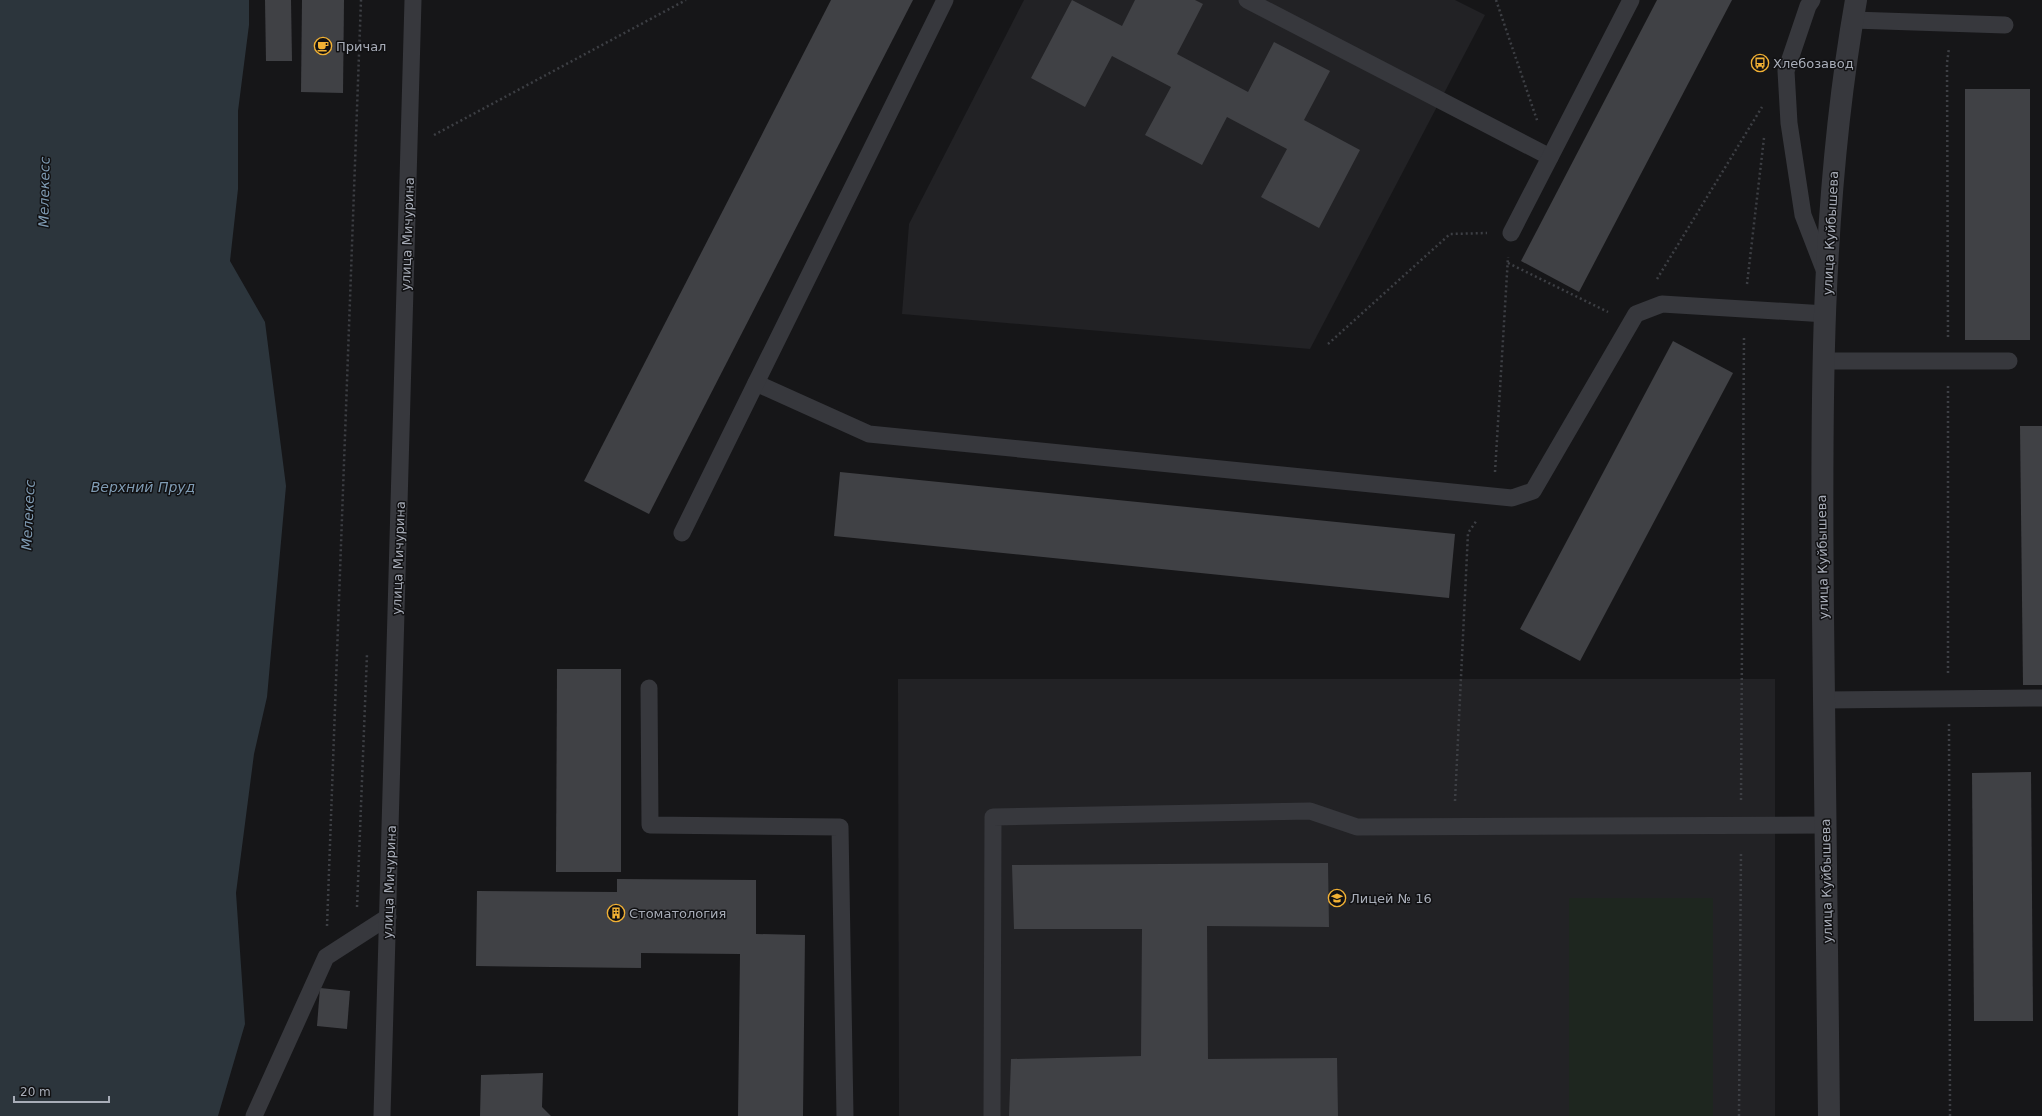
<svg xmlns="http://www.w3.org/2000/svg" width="2042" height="1116" font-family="'DejaVu Sans',sans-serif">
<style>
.built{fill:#222225}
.green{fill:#1e261f}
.water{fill:#2c353c}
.building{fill:#404145}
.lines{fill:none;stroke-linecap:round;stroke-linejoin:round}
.path{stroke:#3d3f44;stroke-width:2.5;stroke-dasharray:2 3;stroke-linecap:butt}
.service{stroke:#37383d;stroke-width:17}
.tertiary{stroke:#37383d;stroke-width:22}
.labels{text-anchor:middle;stroke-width:3;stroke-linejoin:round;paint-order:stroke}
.poi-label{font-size:13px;fill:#a8adb8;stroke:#111113;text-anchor:start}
.street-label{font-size:13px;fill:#a8adb8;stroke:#111113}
.water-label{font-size:14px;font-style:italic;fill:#7f9bb3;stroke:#111113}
</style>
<rect width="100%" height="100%" fill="#161618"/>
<g class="built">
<polygon points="1024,0 1455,0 1485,15 1310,349 902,314 909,224"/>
<polygon points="898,679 1775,679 1775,1116 899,1116"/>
</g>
<rect class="green" x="1569" y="898" width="144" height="218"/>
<polygon class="water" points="0,0 249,0 249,25 238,111 238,189 230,261 265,322 286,486 267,697 254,754 236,893 245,1024 218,1116 0,1116"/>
<g class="building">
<polygon points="265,0 291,0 292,61 266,61"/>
<polygon points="302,0 344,0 343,93 301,92"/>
<polygon points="831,0 913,0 649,514 584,481"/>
<polygon points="1072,0 1122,26 1135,0 1195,0 1203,4 1177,54 1248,92 1274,42 1330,71 1304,120 1360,150 1319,228 1261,197 1287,149 1227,117 1202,165 1145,135 1171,87 1112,56 1085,107 1031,78"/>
<polygon points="1657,0 1732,0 1579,292 1521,261"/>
<rect x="1965" y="89" width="65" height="251"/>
<polygon points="1673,341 1733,373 1580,661 1520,629"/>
<polygon points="2020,426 2042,426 2042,685 2023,685"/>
<polygon points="840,472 1455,534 1449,598 834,536"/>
<polygon points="557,669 621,669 621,872 556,872"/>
<polygon points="2031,772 2033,1021 1974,1021 1972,773"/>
<polygon points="1328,863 1329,927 1207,926 1208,1059 1337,1058 1338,1116 1009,1116 1011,1059 1141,1056 1142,929 1014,929 1012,865"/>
<polygon points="617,879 756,880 756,934 805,935 803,1116 738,1116 740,954 641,953 641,968 476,966 477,891 617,892"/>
<polygon points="320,988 350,991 347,1029 317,1026"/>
<polygon points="543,1073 542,1107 551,1116 480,1116 481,1075"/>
</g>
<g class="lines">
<g class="path">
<polyline points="1496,0 1538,123"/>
<polyline points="434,135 686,0"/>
<polyline points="1508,263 1608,312"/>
<polyline points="1657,279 1762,107"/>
<polyline points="1747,284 1764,138"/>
<polyline points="1948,337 1947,63 1949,48"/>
<polyline points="1328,344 1450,234 1487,233"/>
<polyline points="1948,386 1948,675"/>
<polyline points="1495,472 1508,257"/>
<polyline points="1949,724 1950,1116"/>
<polyline points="1741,800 1744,335"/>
<polyline points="1455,801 1468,533 1477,520"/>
<polyline points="357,907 367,654"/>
<polyline points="327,926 361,0"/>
<polyline points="1739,1116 1741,851"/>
</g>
<g class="service">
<polyline points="1247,0 1550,157"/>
<polyline points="1812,0 1808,6 1786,71 1789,123 1803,215 1825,272"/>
<polyline points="1853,20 2005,25"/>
<polyline points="1511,233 1631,0"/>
<polyline points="1824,361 2009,361"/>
<polyline points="756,383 869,434 1512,498 1533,491 1636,314 1662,304 1826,314"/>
<polyline points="682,533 945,0"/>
<polyline points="649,688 650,825 840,827 845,1116"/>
<polyline points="1824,700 2042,698"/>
<polyline points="254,1116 326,957 388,917"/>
<polyline points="382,1116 413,0"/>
<polyline points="992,1116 993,817 1310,811 1357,827 1825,825"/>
</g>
<path class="tertiary" d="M1829 1116C1827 949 1825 783 1823 616 1821 410 1820 203 1856 0"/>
</g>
<defs>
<symbol id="cafe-ring" viewBox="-11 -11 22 22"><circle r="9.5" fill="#111113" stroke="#f2b134" stroke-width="1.5"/><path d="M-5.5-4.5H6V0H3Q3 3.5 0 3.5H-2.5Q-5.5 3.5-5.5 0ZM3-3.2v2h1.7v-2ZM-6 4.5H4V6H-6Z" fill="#f2b134"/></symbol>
<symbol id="bus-ring" viewBox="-11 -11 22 22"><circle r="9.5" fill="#111113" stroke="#f2b134" stroke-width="1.5"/><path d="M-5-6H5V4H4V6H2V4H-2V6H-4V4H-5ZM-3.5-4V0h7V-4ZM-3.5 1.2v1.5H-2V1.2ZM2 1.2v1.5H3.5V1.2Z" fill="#f2b134"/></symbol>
<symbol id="school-ring" viewBox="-11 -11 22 22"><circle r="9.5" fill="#111113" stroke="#f2b134" stroke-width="1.5"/><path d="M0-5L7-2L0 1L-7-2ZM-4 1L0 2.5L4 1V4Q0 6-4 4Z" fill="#f2b134"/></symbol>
<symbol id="building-ring" viewBox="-11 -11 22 22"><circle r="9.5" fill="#111113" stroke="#f2b134" stroke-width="1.5"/><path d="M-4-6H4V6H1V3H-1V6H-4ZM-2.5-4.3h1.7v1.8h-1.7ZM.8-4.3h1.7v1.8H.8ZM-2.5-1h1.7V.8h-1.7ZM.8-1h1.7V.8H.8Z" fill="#f2b134"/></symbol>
</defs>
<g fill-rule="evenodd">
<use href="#cafe-ring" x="313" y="36" width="20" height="20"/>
<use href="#bus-ring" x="1750" y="53" width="20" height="20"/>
<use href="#school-ring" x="1327" y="888" width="20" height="20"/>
<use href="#building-ring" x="606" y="903" width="20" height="20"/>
</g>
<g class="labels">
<g class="poi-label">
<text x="336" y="51">Причал</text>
<text x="1773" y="68">Хлебозавод</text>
<text x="1350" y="903">Лицей № 16</text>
<text x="629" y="918">Стоматология</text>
</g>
<g class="street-label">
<text transform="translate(1830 233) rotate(-87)" y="5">улица Куйбышева</text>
<text transform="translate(407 234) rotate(-88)" y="5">улица Мичурина</text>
<text transform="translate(1822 557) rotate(-91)" y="5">улица Куйбышева</text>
<text transform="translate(398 558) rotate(-88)" y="5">улица Мичурина</text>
<text transform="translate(1826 881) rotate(-91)" y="5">улица Куйбышева</text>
<text transform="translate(389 882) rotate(-88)" y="5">улица Мичурина</text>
</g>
<g class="water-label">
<text transform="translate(44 192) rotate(-89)" y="5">Мелекесс</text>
<text x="143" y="492">Верхний Пруд</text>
<text transform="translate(28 515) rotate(-87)" y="5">Мелекесс</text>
</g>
</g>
<path d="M14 1096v6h95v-6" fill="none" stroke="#a8adb8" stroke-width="2"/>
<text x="20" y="1096" font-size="12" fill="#a8adb8" stroke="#111113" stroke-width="3" paint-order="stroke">20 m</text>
</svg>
